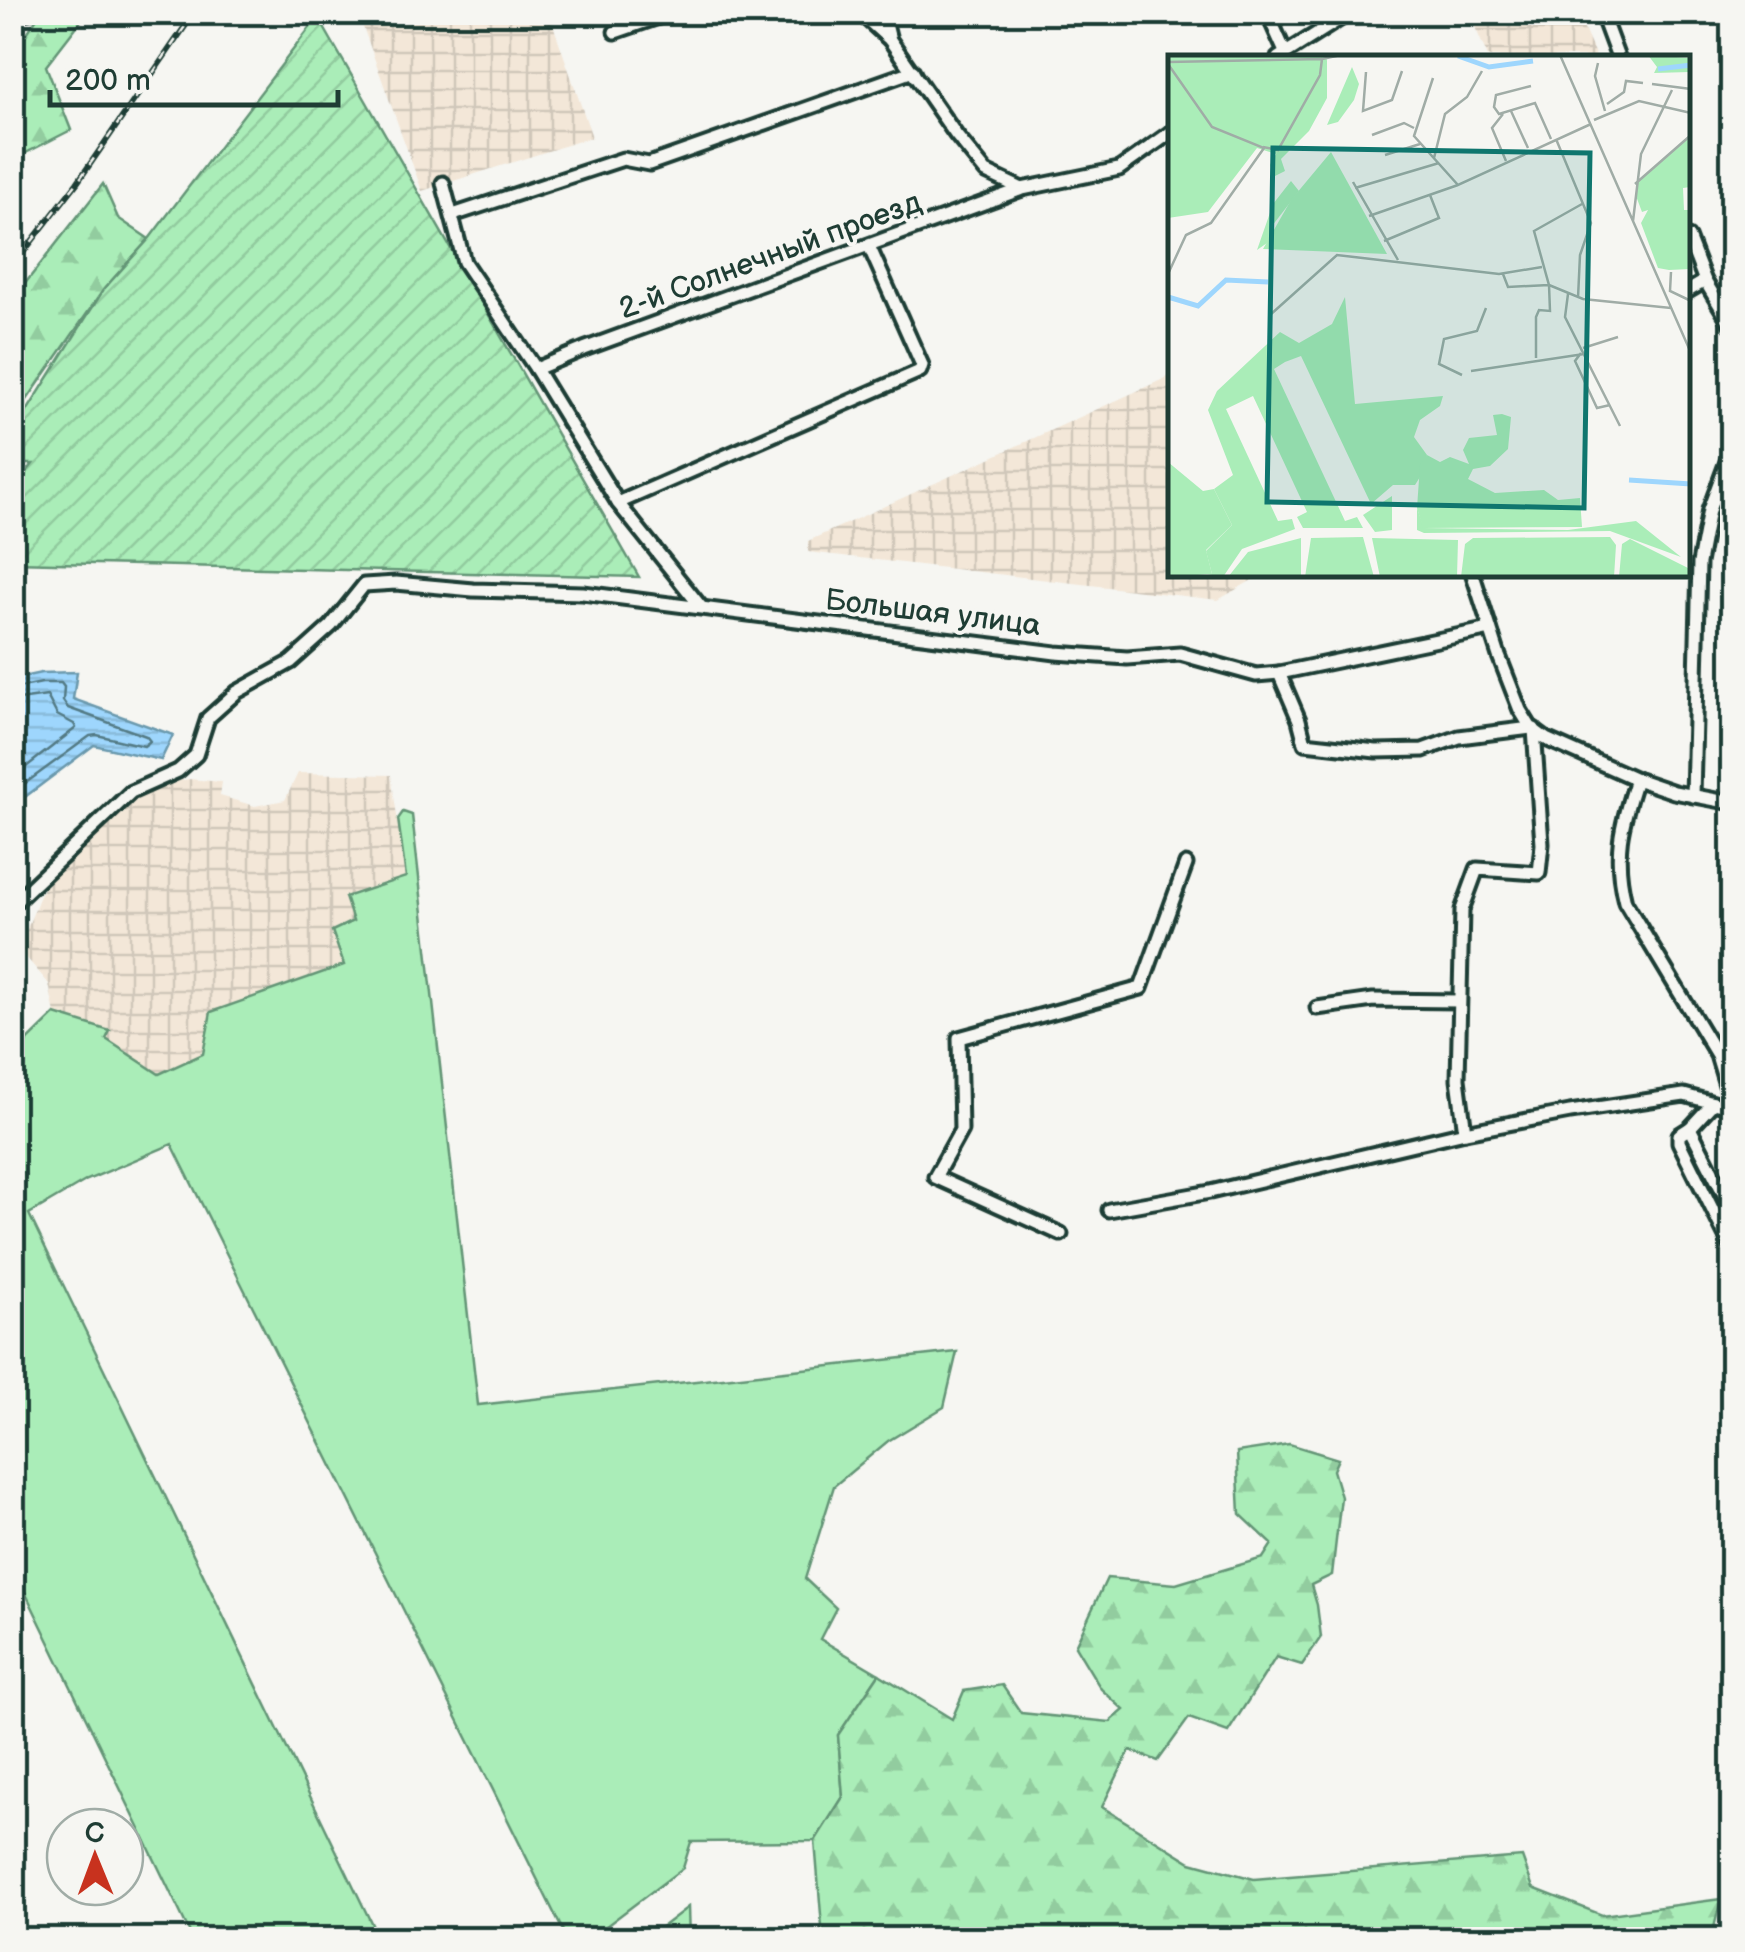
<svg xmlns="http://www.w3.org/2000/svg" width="1745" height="1952" font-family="'Balsamiq Sans',sans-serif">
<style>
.industrial{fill:url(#industrial-grid)}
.green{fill:#aaedb8;stroke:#649576;stroke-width:2.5}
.forest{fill:url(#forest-firs);stroke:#649576;stroke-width:2.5}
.garden{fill:url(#garden-furrows);stroke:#649576;stroke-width:2.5}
.water{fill:url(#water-rules);stroke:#6b99ad;stroke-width:2.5}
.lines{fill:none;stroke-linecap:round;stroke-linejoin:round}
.shore{stroke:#527a84;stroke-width:2.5}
.street-casing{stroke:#1f3d34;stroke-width:19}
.street{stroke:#f6f6f2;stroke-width:11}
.rail-casing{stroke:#1f3d34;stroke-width:6}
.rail{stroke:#f6f6f2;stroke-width:2.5;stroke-dasharray:8;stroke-linecap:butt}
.labels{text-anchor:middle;stroke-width:8;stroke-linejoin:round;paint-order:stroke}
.street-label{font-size:30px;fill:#1f3d34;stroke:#f6f6f2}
.inset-river{fill:none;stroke:#9ed6fd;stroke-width:5}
.inset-road{fill:none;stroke:#a0aca6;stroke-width:2.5}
.view{fill:#0f766e;fill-opacity:0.15;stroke:#0f766e;stroke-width:5}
.inset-edge{fill:none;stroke:#1f3d34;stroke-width:5}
</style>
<defs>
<pattern id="industrial-grid" width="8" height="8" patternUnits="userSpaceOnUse" patternTransform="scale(2.5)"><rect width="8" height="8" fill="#f3e7d8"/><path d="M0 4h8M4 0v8" fill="none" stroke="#d0c7ba"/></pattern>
<pattern id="forest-firs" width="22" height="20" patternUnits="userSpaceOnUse" patternTransform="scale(2.5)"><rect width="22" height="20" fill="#aaedb8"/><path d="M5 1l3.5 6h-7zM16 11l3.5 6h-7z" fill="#92cc9f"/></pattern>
<pattern id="garden-furrows" width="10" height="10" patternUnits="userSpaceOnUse" patternTransform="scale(2.5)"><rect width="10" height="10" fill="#aaedb8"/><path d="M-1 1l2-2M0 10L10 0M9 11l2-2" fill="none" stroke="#92cc9f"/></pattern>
<pattern id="water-rules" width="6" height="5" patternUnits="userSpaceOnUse" patternTransform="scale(2.5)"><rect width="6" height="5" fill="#9ed6fd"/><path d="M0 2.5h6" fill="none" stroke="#88b9d9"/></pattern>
</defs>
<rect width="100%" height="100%" fill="#f6f6f2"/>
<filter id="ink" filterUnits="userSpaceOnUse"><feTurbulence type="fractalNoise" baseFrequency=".01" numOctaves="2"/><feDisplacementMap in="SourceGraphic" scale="20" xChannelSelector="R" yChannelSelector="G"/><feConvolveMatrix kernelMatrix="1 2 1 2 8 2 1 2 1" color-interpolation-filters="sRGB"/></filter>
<g filter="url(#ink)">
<g class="industrial">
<polygon points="358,13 549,13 592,137 422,191"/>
<polygon points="1469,13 1577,13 1596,57 1488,57"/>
<polygon points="1170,376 1170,575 1261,575 1218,600 808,552 808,541"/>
<polygon points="298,773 391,775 406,877 345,897 353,921 332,931 345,965 211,1012 204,1054 159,1074 106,1039 109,1031 55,1014 49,984 19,949 39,898 53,870 119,807 142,790 162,783 189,779 222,782 220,796 255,806 285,800"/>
</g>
<g class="green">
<polygon points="403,812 412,815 478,1405 957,1352 944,1407 888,1441 834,1486 805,1579 836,1608 820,1639 879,1674 838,1735 843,1797 815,1841 691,1842 683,1868 589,1939 567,1939 172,1144 87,1180 29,1214 379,1939 193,1939 13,1567 13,1055 55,1014 110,1031 106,1039 159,1074 203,1054 211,1012 344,965 332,931 353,921 345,897 406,877 398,819"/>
<polygon points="688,1907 689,1939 646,1939"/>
</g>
<g class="forest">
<polygon points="40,13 87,13 46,66 71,130 14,159 13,55"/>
<polygon points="103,184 118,218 149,239 104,289 13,420 13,345 18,334 13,324 13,299"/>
<polygon points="1289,1444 1338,1459 1333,1470 1341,1497 1332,1575 1311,1585 1317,1605 1321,1637 1302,1665 1276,1657 1228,1732 1189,1718 1158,1761 1130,1750 1102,1807 1191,1862 1254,1879 1522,1857 1533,1888 1602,1915 1721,1899 1711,1940 823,1939 815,1841 843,1797 838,1735 879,1674 952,1719 964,1691 1002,1685 1021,1713 1110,1722 1124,1710 1101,1689 1075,1646 1107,1578 1176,1584 1263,1558 1272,1544 1240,1514 1237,1452"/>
</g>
<polygon class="garden" points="318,17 639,577 13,562 13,490 33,464 13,464 12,435 104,289 149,239"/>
<polygon class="water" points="77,672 73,699 173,735 161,760 94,745 13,806 13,679 41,673"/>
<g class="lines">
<g class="shore">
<polyline points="12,689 42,683 61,683 64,687 63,701 68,708 146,736 150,741 144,746 97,735 90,736 12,793"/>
<polyline points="12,701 47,696 57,715 74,724 76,728 12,778"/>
</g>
<defs>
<g id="street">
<polyline points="27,12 28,12"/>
<polyline points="859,12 890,40"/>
<polyline points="883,12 890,40 956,135 986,172 1022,189 1119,169 1170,133"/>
<polyline points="1267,12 1285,52"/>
<polyline points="1601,12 1618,58"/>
<polyline points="615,32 673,12"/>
<polyline points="1278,58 1351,12"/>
<polyline points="443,183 464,262 536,369 618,503 701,607"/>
<polyline points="453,215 623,159 649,164 913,71"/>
<polyline points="1688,237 1705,281 1732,326"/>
<polyline points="1688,291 1705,281"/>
<polyline points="536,369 584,349 1022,189"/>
<polyline points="618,503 920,371 922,365 869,246"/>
<polyline points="1473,575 1499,656 1520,710 1531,728 1546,739 1636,779 1674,792 1732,803"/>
<polyline points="1279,673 1299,720 1305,743 1376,751 1423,750 1459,737 1531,728"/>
<path d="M1636 779C1621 825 1613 855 1625 902L1717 1055 1732 1105"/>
<polyline points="1693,796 1699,563 1709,510 1732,448"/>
<polyline points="12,905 131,792 178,771 196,755 208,718 237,692 291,662 331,626 364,585 396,583 473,590 583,593 1056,653 1127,658 1180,654 1256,675 1279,673 1490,629"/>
<polyline points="1317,1008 1373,1000 1459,1001"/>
<polyline points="1713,1103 1690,1128 1679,1135 1679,1142 1732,1249"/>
<polyline points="1690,1128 1732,1210"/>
<polyline points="1465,1132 1458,1079 1462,910 1477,869 1539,873 1542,844 1534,729"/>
<polyline points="1109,1210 1210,1192 1465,1132 1570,1112 1684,1095 1732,1108"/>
<polyline points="1061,1234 935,1177 961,1130 959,1038 1141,988 1186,864"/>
</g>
</defs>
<use href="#street" class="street-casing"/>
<use href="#street" class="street"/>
<defs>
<polyline id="rail" points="12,267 77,183 195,12"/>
</defs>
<use href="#rail" class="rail-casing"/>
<use href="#rail" class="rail"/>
</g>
</g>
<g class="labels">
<g class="street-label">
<text transform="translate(770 255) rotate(-20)" y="10">2-й Солнечный проезд</text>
<text transform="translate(933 612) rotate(7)" y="10">Большая улица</text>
</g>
</g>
<g transform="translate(1168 55)">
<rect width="522" height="522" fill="#f6f6f2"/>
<path d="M184 12 191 29 186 45 170 67 159 70ZM177 242 187 349 275 341 272 351 252 365 246 382 259 400 252 422 247 430H225L203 449 133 301 117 307 106 314 177 466 189 462 195 473H135L129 462 139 457 85 341 58 354 110 466 124 464 127 474 74 494 55 522H29L44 519 38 496 64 470 46 434 65 420 40 355 49 336 112 277 131 288 164 269ZM224 441V475L207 477 195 460ZM249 453 256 473 400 475 468 466 513 502 442 476 256 478 249 475ZM195 482 206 522H137L143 483ZM442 482 448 490 446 522H293L297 489 305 483ZM133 483V522H60L80 497ZM204 483 290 485 289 522H212ZM462 484 520 513 522 522H451L454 489Z" fill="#aaedb8"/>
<path d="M159 4V43L141 76 113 104 117 116 107 121 102 110ZM522 81V132L515 133 516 155H522V214L501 215 490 213 473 168 480 155 474 157 468 141 470 127ZM123 126 131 136 104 171 106 183 89 195 105 149ZM334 359 343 362 340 394 322 411 305 414 300 424 327 438 376 435 390 445 412 443 414 472 255 473 249 453 252 410 259 400 272 407 282 402 301 409 295 395 301 383 329 380 325 360Z" fill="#aaedb8"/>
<path d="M480 0 522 3V17L486 18 489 12Z" fill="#aaedb8"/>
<path d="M0 0H159L158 15 108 99 89 93 40 157 0 163ZM163 97 219 199 95 194 123 145ZM0 407 35 436 46 434 64 470 38 495 44 519 0 522Z" fill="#aaedb8"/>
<path class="inset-river" d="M290 1 321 12 365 6M490 14 523 10M0 242 30 251 58 225 100 227M461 425 523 429"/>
<path class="inset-road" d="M392 0 523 298M0 7 154 4M430 8 427 21 437 56M0 9 44 72 96 93 43 168 18 180 0 219M198 17 195 56 224 45 234 16M265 23 246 81 290 130 423 69M484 29 523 34M363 31 328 40 326 52 331 59 367 48 383 84M439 49 456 37 458 26 475 28M343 56 360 93M335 59 324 73 338 106M426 65 471 46 523 58M204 80 236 68 246 73M388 84 423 168 412 200 410 243M95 92 110 95 152 20 154 4 173 0M217 100 252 89M266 103 277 59 299 42 314 16M185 127 230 205M467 129 523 80M187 133 271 108M414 149 366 176 381 230 415 244 503 253M201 161 290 130M465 166 473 99 504 35M216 186 271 163 262 140M503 217 502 236 523 246M335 219 340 232 381 230M400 239 397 262 452 371M102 260 169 200 331 219 374 212M415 293 450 282M413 298 407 306 429 353 442 350M368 303V262L371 255 382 256 381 230M303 316 416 299M294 320 271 309 276 284 309 276 318 253"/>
<path class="view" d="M105 93 422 98 416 453 99 447Z"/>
<rect width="522" height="522" class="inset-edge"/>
</g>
<rect width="1745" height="1952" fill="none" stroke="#f6f6f2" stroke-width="50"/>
<rect x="25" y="25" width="1695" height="1902" fill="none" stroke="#1f3d34" stroke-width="4" filter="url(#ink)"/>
<g transform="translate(95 1857) rotate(359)"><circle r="48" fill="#f6f6f2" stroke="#a0aca6" stroke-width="2.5"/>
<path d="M0-8L18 38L0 25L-18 38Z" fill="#c8321e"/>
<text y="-15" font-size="28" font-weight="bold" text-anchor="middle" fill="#1f3d34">С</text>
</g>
<path d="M50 90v15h288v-15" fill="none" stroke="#1f3d34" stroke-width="5"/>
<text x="65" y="90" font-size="30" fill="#1f3d34" stroke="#f6f6f2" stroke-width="8" paint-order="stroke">200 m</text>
</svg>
